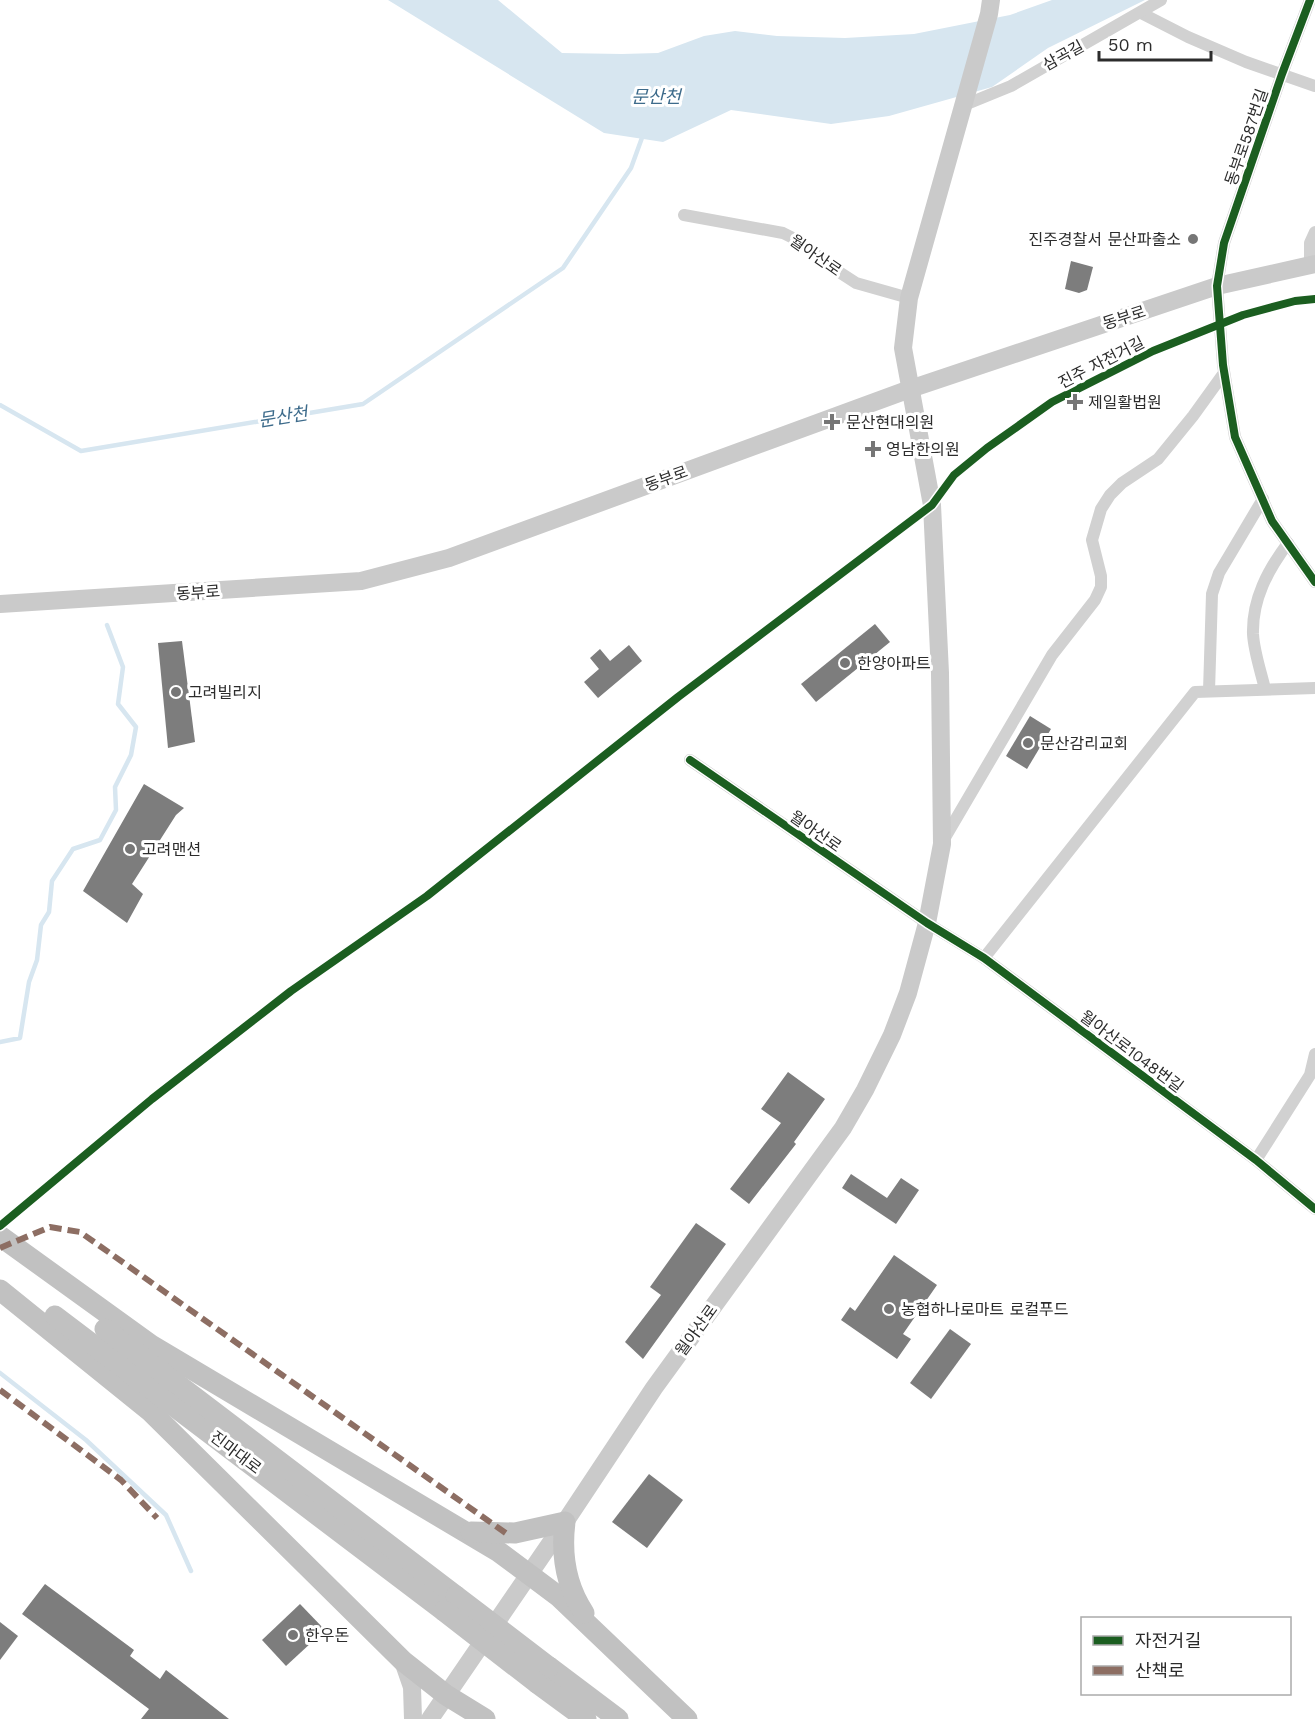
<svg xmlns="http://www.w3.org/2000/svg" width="1315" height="1719" font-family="'Work Sans','Noto Sans KR',sans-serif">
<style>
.water{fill:#d7e6f0}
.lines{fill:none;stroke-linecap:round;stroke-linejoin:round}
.stream{stroke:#d7e6f0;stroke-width:4.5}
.building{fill:#7d7d7d}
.minor{stroke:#d1d1d1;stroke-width:12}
.secondary{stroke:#cacaca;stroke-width:18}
.trunk{stroke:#c1c1c1;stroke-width:21}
.trunk-bridge{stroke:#c1c1c1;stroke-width:21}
.quiet{stroke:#8d6e63;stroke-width:6;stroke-dasharray:12 6;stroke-linecap:butt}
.cycleway-casing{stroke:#fff;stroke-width:11}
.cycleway{stroke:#1b5e20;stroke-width:8}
.poi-dot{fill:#767676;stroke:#fff;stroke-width:2}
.labels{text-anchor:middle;stroke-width:6;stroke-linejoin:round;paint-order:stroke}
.street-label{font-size:16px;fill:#2c2c2c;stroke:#fff}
.poi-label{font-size:16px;fill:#2c2c2c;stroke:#fff;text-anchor:start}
.water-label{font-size:18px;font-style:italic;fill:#3d6b8b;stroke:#fff}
</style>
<rect width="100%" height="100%" fill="#fff"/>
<polygon class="water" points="388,0 498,0 562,53 622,54 658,53 704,36 735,31 777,36 845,38 914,34 1010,15 1052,0 1145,0 1048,48 992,87 889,116 831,124 731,110 663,142 604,133"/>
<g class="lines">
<g class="stream">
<polyline points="0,405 81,451 363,404 563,268 631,168 643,135"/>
<polyline points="0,1042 20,1038 29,982 37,960 41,925 49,912 52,881 73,849 100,840 116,810 115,787 131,755 136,727 118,704 123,667 107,625"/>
<polyline points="0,1373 86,1440 166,1515 191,1571"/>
</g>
</g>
<g class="building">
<polygon points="1071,261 1093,267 1087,290 1079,293 1065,289"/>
<polygon points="875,624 890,642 816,702 801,684"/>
<polygon points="182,641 195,742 168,748 158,643"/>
<polygon points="629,645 642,661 598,698 584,682 599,669 590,658 600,649 610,661"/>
<polygon points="1030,716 1051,729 1027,769 1006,756"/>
<polygon points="144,784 184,808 176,815 132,884 143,894 127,923 83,891"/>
<polygon points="788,1072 825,1099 794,1142 796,1144 749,1204 730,1189 781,1123 761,1109"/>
<polygon points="851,1174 887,1198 901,1178 919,1190 896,1224 842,1188"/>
<polygon points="696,1223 726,1244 643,1359 625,1342 661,1295 650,1287"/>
<polygon points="894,1255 937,1285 903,1334 911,1339 897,1359 841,1320 850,1307 855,1311"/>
<polygon points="950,1329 971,1344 931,1399 910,1383"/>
<polygon points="649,1474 683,1500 647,1548 612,1522"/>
<polygon points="45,1584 134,1650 130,1656 160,1679 166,1670 229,1719 141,1719 149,1709 22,1614"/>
<polygon points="300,1604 325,1630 286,1666 262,1640"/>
<polygon points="0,1622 18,1636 0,1660"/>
</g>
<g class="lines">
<g class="minor">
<polyline points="1310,0 1282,74 1224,243 1217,286 1223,365 1235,437 1272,521 1315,582"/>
<polyline points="1141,13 1188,37 1246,62 1315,86"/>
<polyline points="962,106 1011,86 1161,0"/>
<polyline points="684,215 783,233 799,241 836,270 856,283 909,298"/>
<polyline points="1310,265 1310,243 1315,232"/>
<path d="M1265 689C1261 672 1254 652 1253 634 1252 599 1268 570 1288 543"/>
<polyline points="1209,691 1212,594 1219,573 1263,499"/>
<polyline points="690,760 927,923 984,958 1256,1160 1315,1209"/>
<polyline points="943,841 1052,655 1095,600 1101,587 1101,576 1092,540 1101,509 1110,495 1122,483 1158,459 1193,416 1224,373"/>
<polyline points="984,958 1195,692 1315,688"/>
<polyline points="1256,1160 1310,1075 1315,1054"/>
</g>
<g class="secondary">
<polyline points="0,604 361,581 449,558 910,389 1217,286 1315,264"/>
<polyline points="403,1661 412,1687 413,1719"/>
<polyline points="430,1719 565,1522 654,1388 843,1128 865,1090 892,1035 908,993 927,923 942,844 940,673 932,505 903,348 909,298 989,14 991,0"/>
</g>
<g class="trunk">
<polyline points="0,1236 151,1345 499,1552 558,1596 687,1719"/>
<polyline points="0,1290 150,1411 403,1661 446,1695 485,1719"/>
<polyline points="55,1316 444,1611"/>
<polyline points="105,1329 456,1596"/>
<path d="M471 1532 515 1533 565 1522C561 1554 566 1586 584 1613"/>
<polyline points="549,1667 618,1719"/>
<polyline points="537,1683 586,1719"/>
</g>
<g class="trunk-bridge">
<polyline points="456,1596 549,1667"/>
<polyline points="444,1611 537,1683"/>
</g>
<g class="quiet">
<polyline points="0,1248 50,1227 80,1232 507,1534"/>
<polyline points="0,1390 121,1480 157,1518"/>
</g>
<defs>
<g id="cycleway">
<polyline points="1310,0 1282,74 1224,243 1217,286 1223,365 1235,437 1272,521 1315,582"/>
<polyline points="690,760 927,923 984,958 1256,1160 1315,1209"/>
<polyline points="0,1226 152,1099 291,991 427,896 678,697 932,505 954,475 987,448 1052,402 1153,351 1243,315 1295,301 1315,299"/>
</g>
</defs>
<use href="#cycleway" class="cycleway-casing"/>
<use href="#cycleway" class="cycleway"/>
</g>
<g class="poi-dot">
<circle cx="1193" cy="239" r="6"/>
<path d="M1072 393h6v6h6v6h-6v6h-6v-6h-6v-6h6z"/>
<path d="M829 413h6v6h6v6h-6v6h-6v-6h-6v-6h6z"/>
<path d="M870 440h6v6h6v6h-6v6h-6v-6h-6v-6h6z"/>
<circle cx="845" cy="663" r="6"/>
<circle cx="176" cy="692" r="6"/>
<circle cx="1028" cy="743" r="6"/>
<circle cx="130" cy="849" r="6"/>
<circle cx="889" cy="1309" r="6"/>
<circle cx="293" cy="1635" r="6"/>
</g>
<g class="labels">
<g class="street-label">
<text transform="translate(1063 55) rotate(-29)" y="6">삼곡길</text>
<text transform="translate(1246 137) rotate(-71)" y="6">동부로587번길</text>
<text transform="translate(816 255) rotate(35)" y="6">월아산로</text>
<text transform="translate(1124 317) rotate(-18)" y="6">동부로</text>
<text transform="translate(1101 362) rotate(-27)" y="6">진주 자전거길</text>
<text transform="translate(666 478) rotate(-20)" y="6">동부로</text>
<text transform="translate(198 592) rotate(-4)" y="6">동부로</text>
<text transform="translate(816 831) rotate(35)" y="6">월아산로</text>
<text transform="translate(1132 1051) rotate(37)" y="6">월아산로1048번길</text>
<text transform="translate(696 1330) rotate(-54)" y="6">월아산로</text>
<text transform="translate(236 1452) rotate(37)" y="6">진마대로</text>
</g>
<g class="poi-label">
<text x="1181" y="245" text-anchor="end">진주경찰서 문산파출소</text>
<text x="1088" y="408">제일활법원</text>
<text x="846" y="428">문산현대의원</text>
<text x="886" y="455">영남한의원</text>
<text x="857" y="669">한양아파트</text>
<text x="188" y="698">고려빌리지</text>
<text x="1040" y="749">문산감리교회</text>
<text x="142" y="855">고려맨션</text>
<text x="901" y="1315">농협하나로마트 로컬푸드</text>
<text x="305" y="1641">한우돈</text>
</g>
<g class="water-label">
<text x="656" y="103">문산천</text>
<text transform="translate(283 417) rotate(-9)" y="6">문산천</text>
</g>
</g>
<rect x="1081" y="1617" width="210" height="78" fill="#ffffff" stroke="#ababab" stroke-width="1.5"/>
<rect x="1093" y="1636" width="30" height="9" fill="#1b5e20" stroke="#ababab" stroke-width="1.5"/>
<text x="1135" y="1647" font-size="18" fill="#2c2c2c">자전거길</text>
<rect x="1093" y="1666" width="30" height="9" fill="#8d6e63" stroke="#ababab" stroke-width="1.5"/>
<text x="1135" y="1677" font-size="18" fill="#2c2c2c">산책로</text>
<path d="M1099 51v9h112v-9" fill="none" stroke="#2c2c2c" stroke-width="3"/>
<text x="1108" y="51" font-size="18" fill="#2c2c2c" stroke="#ffffff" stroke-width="4.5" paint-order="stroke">50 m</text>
</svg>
